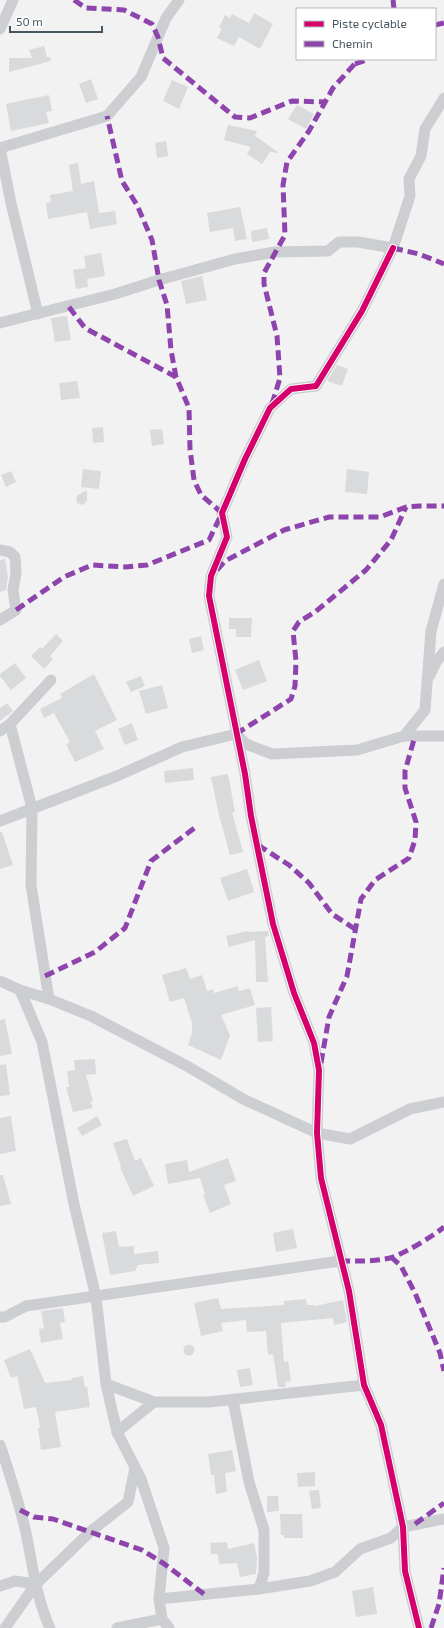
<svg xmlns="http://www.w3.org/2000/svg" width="444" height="1628" font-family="'Exo 2',sans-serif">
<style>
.building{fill:#d9dadb}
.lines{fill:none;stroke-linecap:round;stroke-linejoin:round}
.street{stroke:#ccced1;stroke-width:11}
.quiet{stroke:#8e44ad;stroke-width:5;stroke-dasharray:10 5;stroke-linecap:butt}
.cycleway-casing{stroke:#fff;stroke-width:8}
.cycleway{stroke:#d6006c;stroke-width:6}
</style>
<rect width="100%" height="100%" fill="#f3f2f2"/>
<g class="building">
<polygon points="254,13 273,24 260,49 239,37 234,46 217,38 222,29 219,27 225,15 230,18 232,14 249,23"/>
<polygon points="44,46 47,57 50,57 51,61 9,72 9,58 32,58 29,50"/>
<polygon points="91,79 98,99 86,103 79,84"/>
<polygon points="172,80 188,87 179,109 163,101"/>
<polygon points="49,95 52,111 46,112 49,123 11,131 6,104"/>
<polygon points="297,105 314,114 306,129 288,119"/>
<polygon points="228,125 257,131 255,136 278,152 278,153 270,152 262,164 247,154 251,147 224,140"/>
<polygon points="166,141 168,156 157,158 155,143"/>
<polygon points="78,163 81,184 94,181 99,213 115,211 117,224 90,229 87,212 48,219 46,203 51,202 50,195 73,191 69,165"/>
<polygon points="240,207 247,239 235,241 233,228 210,232 207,213"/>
<polygon points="267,228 269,239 252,242 251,231"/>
<polygon points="101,253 105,276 87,279 88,287 76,289 73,270 86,268 84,256"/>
<polygon points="202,276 207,300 186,304 181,281"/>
<polygon points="67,316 71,340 55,342 51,318"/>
<polygon points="337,365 348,369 342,386 327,381"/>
<polygon points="77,381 80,398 61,400 59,383"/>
<polygon points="103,427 104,442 93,443 92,428"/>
<polygon points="162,429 164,444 152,446 150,430"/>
<polygon points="83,469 101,471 99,489 81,487"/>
<polygon points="347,469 369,472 367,494 345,492"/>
<polygon points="11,471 16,482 6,487 1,475"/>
<polygon points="87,490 87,501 83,505 77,503 76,498 78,495"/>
<polygon points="5,559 8,577 6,590 0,592 0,560"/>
<polygon points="229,618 252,618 251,637 236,637 236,629 229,629"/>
<polygon points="56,634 63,641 50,656 53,659 44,669 31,656 40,647 42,649"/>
<polygon points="201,636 204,650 192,653 189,639"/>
<polygon points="259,660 267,681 243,690 235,670"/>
<polygon points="15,663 26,678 11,690 0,676 0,674"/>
<polygon points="94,674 117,720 95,731 104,749 75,762 66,744 70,742 54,713 44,718 40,709 62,698 60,694"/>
<polygon points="141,676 145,686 131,692 126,682"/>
<polygon points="162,685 168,708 146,714 139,691"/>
<polygon points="7,703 13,711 0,721 0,708"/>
<polygon points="132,723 138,740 125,745 118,729"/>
<polygon points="193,768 194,780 165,783 164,771"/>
<polygon points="228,774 235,812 232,812 243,852 230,855 219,815 211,777"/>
<polygon points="0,832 2,832 13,865 0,869"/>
<polygon points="247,869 254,892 228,901 220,878"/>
<polygon points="247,931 248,932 268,931 269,936 265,937 268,982 256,982 255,940 229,947 226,936"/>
<polygon points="186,968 190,979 202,975 207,991 213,989 214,993 238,986 239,991 250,988 255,1005 221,1015 230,1035 221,1060 188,1045 192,1033 192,1023 184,998 170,1002 162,975"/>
<polygon points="271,1007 273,1041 258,1042 256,1008"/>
<polygon points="5,1019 12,1054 0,1056 0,1020"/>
<polygon points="95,1059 96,1074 86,1075 93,1102 90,1102 93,1108 73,1112 66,1087 69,1087 67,1071 75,1070 74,1060"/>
<polygon points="6,1064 10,1095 0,1096 0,1065"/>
<polygon points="11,1116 16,1151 0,1154 0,1118"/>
<polygon points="97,1116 102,1125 82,1136 77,1128"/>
<polygon points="127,1139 135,1161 141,1158 154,1186 133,1196 120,1167 121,1166 113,1143"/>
<polygon points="228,1158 236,1181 224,1185 231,1204 210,1213 203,1195 205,1194 200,1178 168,1184 165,1164 187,1160 189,1172"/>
<polygon points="0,1175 3,1175 11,1204 0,1206"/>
<polygon points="293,1229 297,1248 276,1252 273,1233"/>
<polygon points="116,1231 119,1247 134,1246 134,1254 158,1251 159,1263 138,1265 135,1271 110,1275 102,1233"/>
<polygon points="218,1298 221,1309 284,1305 284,1301 306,1299 307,1305 315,1305 315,1306 343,1300 347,1322 334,1325 333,1318 281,1323 284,1362 288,1361 291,1381 285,1382 286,1387 278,1387 273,1354 268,1355 266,1331 247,1332 246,1320 221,1323 223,1331 201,1336 194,1303"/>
<polygon points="63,1308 65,1322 60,1323 63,1339 41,1343 39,1329 44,1328 41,1311"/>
<circle cx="189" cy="1350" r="5.5"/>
<polygon points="30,1349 45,1383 72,1380 72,1378 83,1376 85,1387 87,1387 90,1407 55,1412 61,1447 41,1450 38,1428 40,1427 36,1407 24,1409 17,1376 11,1378 4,1360"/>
<polygon points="250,1368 253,1385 240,1387 237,1370"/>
<polygon points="232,1450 236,1471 225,1473 227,1492 216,1494 214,1475 211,1475 208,1454"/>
<polygon points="315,1472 315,1486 298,1487 297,1473"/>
<polygon points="319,1490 321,1508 312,1509 309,1491"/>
<polygon points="267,1496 278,1496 279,1511 267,1512"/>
<polygon points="280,1514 302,1514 303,1538 284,1538 284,1535 281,1535"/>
<polygon points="227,1542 228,1549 254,1543 257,1557 256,1574 240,1577 237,1563 219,1564 218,1554 211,1554 210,1543"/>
<polygon points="373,1587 377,1614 356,1617 352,1591"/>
</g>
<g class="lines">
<g class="street">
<polyline points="0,29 13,0"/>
<polyline points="0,148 107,116 141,77 166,18 179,0"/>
<polyline points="0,148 11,203 38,314"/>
<polyline points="393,248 362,311 316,386 291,389 270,408 245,459 222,513 227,537 211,576 209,596 245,774 251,816 273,924 294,993 314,1043 319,1070 317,1133 321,1178 349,1291 364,1385 381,1425 403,1527 405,1571 419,1628"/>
<polyline points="0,323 115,294 159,280 235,259 275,252 328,251 339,242 358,242 393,248 410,196 409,179 421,156 425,129 444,98"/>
<polyline points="0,550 10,552 15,557 16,573 13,590 16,610 0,620"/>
<polyline points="430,675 436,662 444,652"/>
<polyline points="10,724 32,808 31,885 49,999"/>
<polyline points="0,731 10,724 51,680"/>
<polyline points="404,736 444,736"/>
<polyline points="0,821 117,776 182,747 236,734 246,744 272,754 357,750 404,736 425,710 431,631 444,584"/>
<polyline points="0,981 20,990 49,999 91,1016 187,1066 243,1099 317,1133 350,1139 410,1109 444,1102"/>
<polyline points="20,990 42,1042 74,1204 96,1297 106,1384 117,1432 141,1479 164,1548 159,1599 162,1619 169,1628"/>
<polyline points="0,1317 5,1317 26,1306 340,1261"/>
<polyline points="106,1384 154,1402 209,1402 364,1385"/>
<polyline points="233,1400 249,1482 264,1530 264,1573 259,1589"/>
<polyline points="117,1432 154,1402"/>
<path d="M0 1445C9 1471 17 1497 24 1524 32 1558 35 1596 50 1628"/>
<polyline points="0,1586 15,1581 36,1584"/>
<polyline points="159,1599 259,1589 310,1581 335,1572 360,1549 391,1538 403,1527 444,1519"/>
<polyline points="5,1628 36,1584 91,1531 128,1502 135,1468"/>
<polyline points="117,1628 162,1619"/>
</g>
<g class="quiet">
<polyline points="74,0 86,8 124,10 152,24 158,37 163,58 235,117 250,118 292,101 326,102"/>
<polyline points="393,0 394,9"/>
<polyline points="435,25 444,23"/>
<polyline points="355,64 369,59"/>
<polyline points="393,248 419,254 444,264"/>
<polyline points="69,307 85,328 176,377"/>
<polyline points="272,404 280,378 277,336 264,284 264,273 285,235 283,185 287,162 309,131 333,88 359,59"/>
<polyline points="217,570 225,561 284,530 329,517 380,517 406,507 420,506 444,506"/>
<polyline points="16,610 64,577 92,565 126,567 147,565 209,540 222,513 201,495 194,480 190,449 189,408 176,377 171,350 167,305 159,280 152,240 137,205 122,181 107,116"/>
<polyline points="236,734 291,699 295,686 296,661 293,631 299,622 315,612 366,570 391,540 406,507"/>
<polyline points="258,845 289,865 309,883 332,914 355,929"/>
<polyline points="45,976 95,952 125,928 151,861 197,826"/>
<polyline points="321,1063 329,1017 347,976 361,899 375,880 409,858 415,840 416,822 405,788 405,771 415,736"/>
<polyline points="391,1257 401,1266 415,1293 440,1353 444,1371"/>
<path d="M340 1261C357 1261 373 1262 390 1258 404 1254 433 1236 444 1227"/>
<polyline points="20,1510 34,1517 53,1519 142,1550 163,1563 204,1594"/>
<polyline points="415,1524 444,1503"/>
<polyline points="431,1628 439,1604 444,1568"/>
</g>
<defs>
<polyline id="cycleway" points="393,248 362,311 316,386 291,389 270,408 245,459 222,513 227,537 211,576 209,596 245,774 251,816 273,924 294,993 314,1043 319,1070 317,1133 321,1178 349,1291 364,1385 381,1425 403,1527 405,1571 419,1628"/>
</defs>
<use href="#cycleway" class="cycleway-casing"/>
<use href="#cycleway" class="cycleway"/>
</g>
<rect x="296" y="8" width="140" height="52" fill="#ffffff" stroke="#b6bbbf"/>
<rect x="304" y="21" width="20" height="6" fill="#d6006c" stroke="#b6bbbf"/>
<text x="332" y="28" font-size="12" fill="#485660">Piste cyclable</text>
<rect x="304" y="41" width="20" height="6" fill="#8e44ad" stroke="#b6bbbf"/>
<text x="332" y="48" font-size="12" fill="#485660">Chemin</text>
<path d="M10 26v6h92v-6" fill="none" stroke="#485660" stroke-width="2"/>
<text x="16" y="26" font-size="12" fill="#485660" stroke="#ffffff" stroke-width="3" paint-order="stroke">50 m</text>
</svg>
